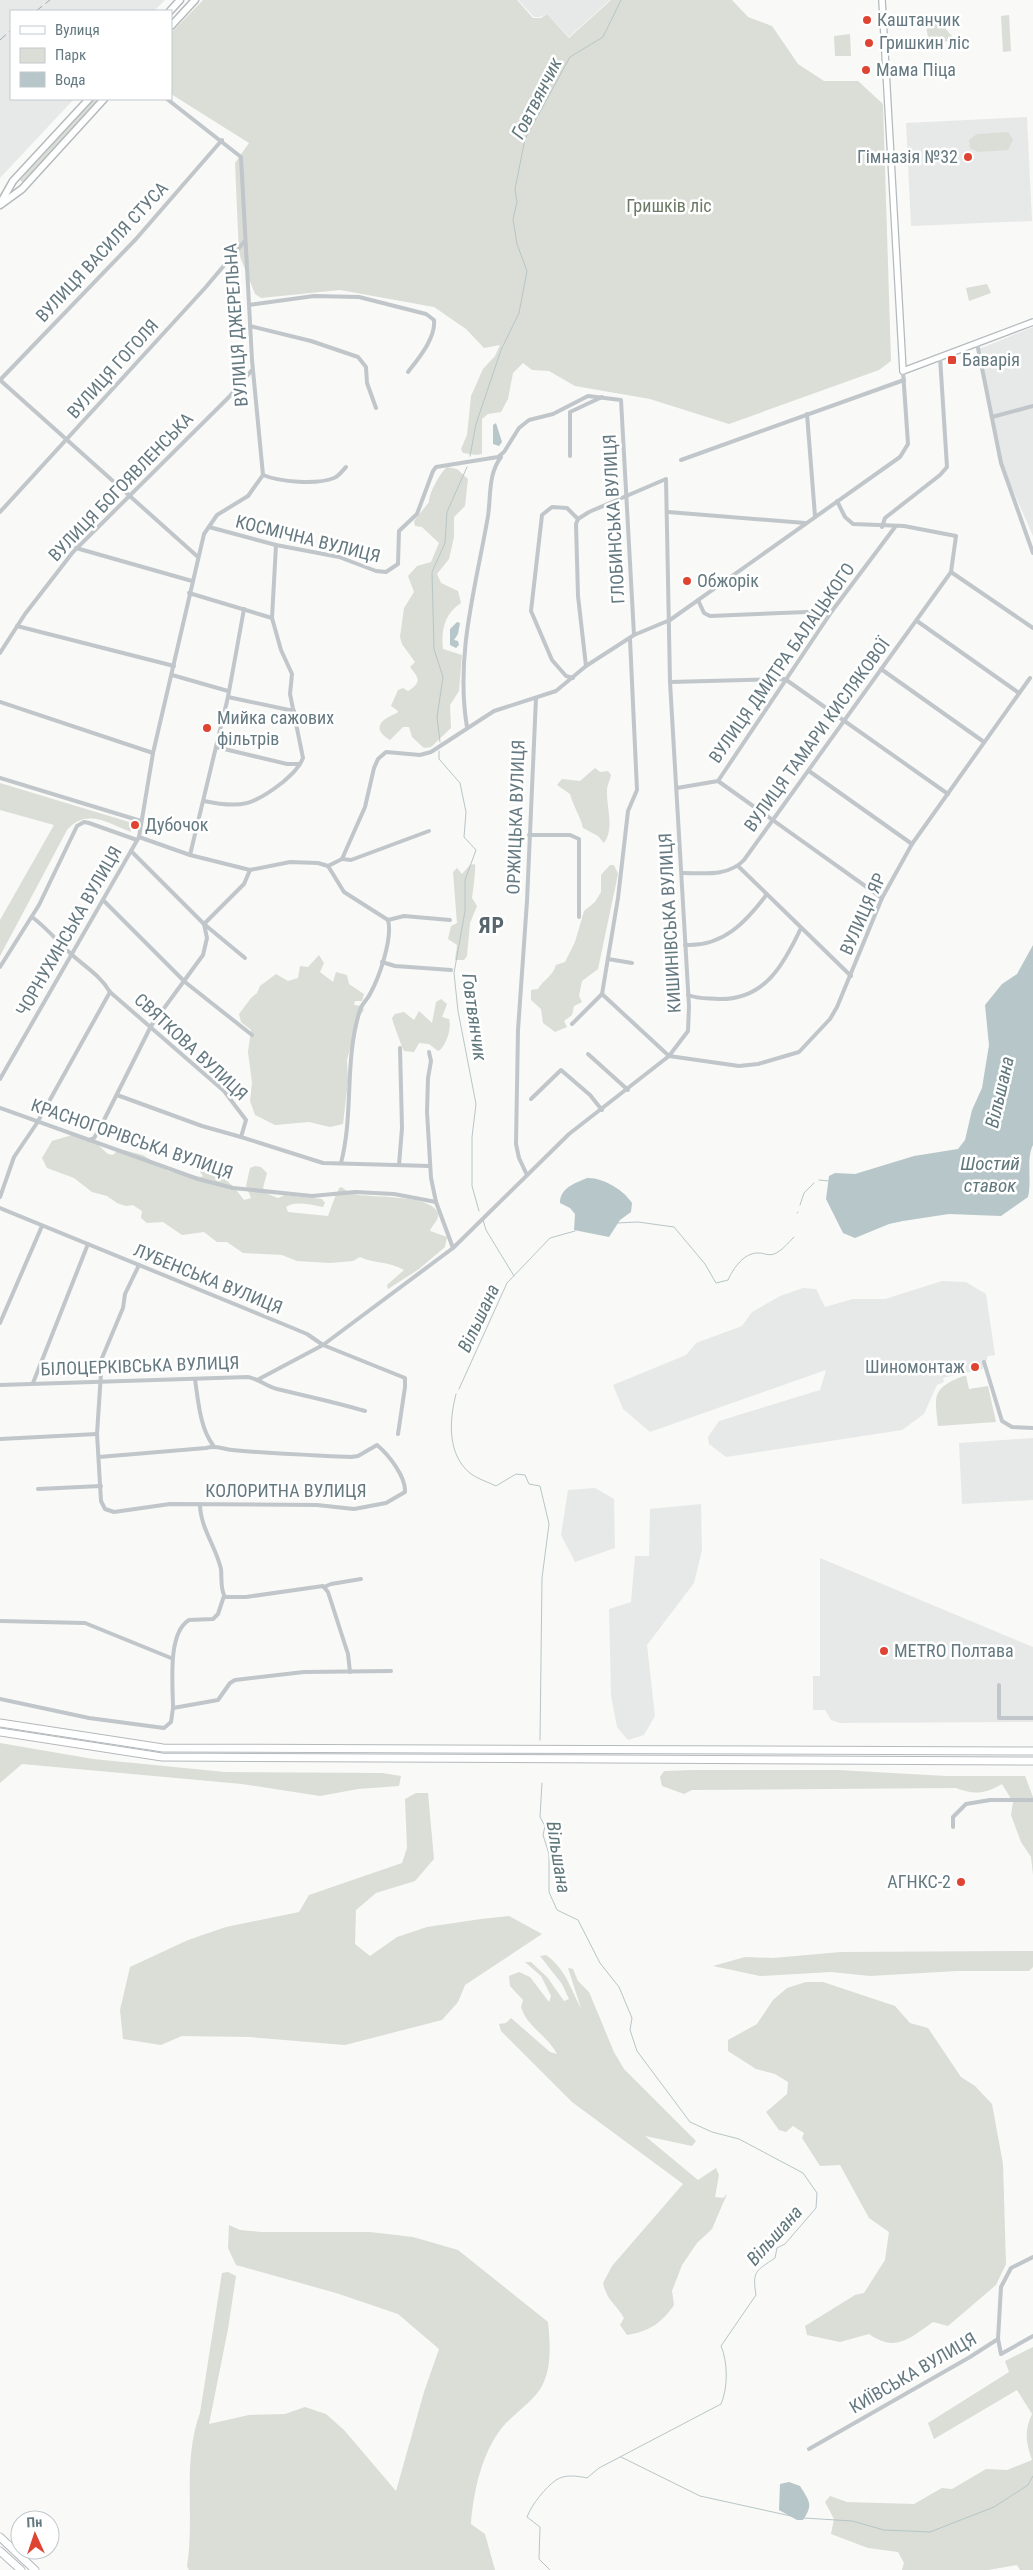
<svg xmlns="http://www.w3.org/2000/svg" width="1033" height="2570" font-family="'Roboto Condensed',sans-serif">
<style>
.built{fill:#e7e9e8}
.green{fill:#daded6}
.water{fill:#b7c6c8}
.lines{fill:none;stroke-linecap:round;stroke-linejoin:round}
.stream{stroke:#b7c6c8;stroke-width:1}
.secondary-casing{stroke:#b3babd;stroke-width:8}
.primary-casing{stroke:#b4babd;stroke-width:9}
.highway-casing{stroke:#b4b9bc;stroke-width:9}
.street{stroke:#c0c6c9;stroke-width:4}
.secondary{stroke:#fff;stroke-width:5.5}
.primary{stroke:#fff;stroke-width:6}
.highway{stroke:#fff;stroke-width:7}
.rail{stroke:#a0a9ad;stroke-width:1;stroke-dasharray:8 4;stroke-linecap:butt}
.poi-dot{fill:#df4432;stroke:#fff;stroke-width:2}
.labels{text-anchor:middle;stroke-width:5;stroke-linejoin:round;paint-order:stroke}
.poi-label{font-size:18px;fill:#657981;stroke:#fff;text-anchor:start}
.park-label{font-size:18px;fill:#6b7a64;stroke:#fff}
.street-label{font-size:18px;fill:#657981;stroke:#fff}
.water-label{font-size:19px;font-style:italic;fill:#60777b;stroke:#fff}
.district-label{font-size:22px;font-weight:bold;letter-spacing:1px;fill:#57666d;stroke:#fff}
</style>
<rect width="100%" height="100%" fill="#f9f9f7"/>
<g class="built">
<polygon points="0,0 165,0 154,11 11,11 11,99 74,99 0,178"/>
<polygon points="518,0 610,0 569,37 547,14 540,17 534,17"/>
<polygon points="1027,117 1032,221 911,226 906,123"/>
<polygon points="1033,327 1033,536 1001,463 979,349"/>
<polygon points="942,1281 966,1282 986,1294 995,1355 988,1356 983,1369 943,1378 944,1382 937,1385 924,1414 902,1430 726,1457 709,1444 708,1437 719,1421 820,1390 826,1370 650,1432 623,1409 613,1385 686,1355 696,1343 742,1326 752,1312 780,1296 803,1288 816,1289 825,1307 853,1299 885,1299"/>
<polygon points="1033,1438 1033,1500 962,1504 959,1443"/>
<polygon points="595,1488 614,1499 615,1548 575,1562 561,1535 568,1490"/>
<polygon points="701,1504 702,1550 694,1583 647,1645 655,1716 644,1735 628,1740 617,1727 611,1696 609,1609 631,1602 635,1556 649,1556 650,1509"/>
<polygon points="820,1558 1033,1647 1033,1722 840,1723 831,1720 825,1710 813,1710 813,1676 820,1676"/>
</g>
<g class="green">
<polygon points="203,0 517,0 533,18 541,18 547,14 569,38 611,0 732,0 748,17 772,26 798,64 824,81 858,81 883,104 891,361 879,370 729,424 650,399 575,386 549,371 532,370 523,363 513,373 508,399 501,412 488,414 482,419 482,454 476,455 463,453 461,449 467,435 471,396 483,369 495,356 500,345 484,348 466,329 434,307 340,290 261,298 255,294 239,254 235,163 249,143 171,94 171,33"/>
<polygon points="1009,15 1011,51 1003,52 1001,16"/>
<polygon points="936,17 955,40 929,44 925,19"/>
<polygon points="850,34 851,56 835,56 834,36"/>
<polygon points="94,99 100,99 23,183 20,180"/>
<polygon points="1008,132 1013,140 1008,150 978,152 970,148 969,140 977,134"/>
<polygon points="987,284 991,293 969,301 966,288"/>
<path d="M447 467 457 469 468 479 465 506 454 517V537L449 559 437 574 441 583 458 591 461 603C444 614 441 631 443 649L462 655 459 691 450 705 451 728 431 747 424 748 412 737 409 727H403L390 740C370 728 382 719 397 713L398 711 391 706 398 690 403 688 408 691C423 682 418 677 410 667L415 662 402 644 400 637 404 608 414 592 408 576 417 566 431 562 439 543 422 527 415 526 414 521 429 502C429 493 440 473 447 467Z"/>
<path d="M595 768 600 772 608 771 611 775C610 780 607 785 607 790 606 806 615 829 604 843L598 836 583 828C580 815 573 806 570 794L557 785 562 779 580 781Z"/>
<path d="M0 783 129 822 131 832C107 823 87 808 67 830L0 956V920L54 825 0 810Z"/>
<path d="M475 864C476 868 473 893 472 898L477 906 470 923 467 956 464 960H455L457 945 448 939 451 926 457 923 453 872 457 868 462 874 470 865Z"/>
<path d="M610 865H614L618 874 598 969 582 981 579 996 582 1002 574 1006 572 1015 564 1021 567 1027 555 1032 543 1023 541 1009 531 1000V990L538 989C544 979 553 976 556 965L565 962 575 942 584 911 595 902 601 892V875Z"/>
<polygon points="319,955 324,963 320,972 333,982 336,972 347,975 349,984 364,994 362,1001 355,1001 354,1005 362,1006 364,1010 358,1018 347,1060 348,1081 343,1124 330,1127 309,1122 275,1125 255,1115 250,1101 252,1083 248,1052 251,1030 241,1022 239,1014 251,998 257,993 260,986 276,974 288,981 298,978 300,966 308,967"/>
<path d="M441 999 447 1004 442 1017 449 1019C452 1028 446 1047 438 1051L429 1044 419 1043 414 1052 404 1051C402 1047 392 1020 392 1018L395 1014 404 1012 414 1020 419 1011 432 1023 436 1002Z"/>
<path d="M72 1135 98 1145 108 1154 113 1155 119 1149 143 1155 168 1171 201 1177 203 1176 200 1172 201 1165 208 1161 225 1168 228 1182 234 1187 244 1200 251 1198 246 1186 250 1168 255 1166 261 1167 267 1173 263 1188 268 1194 278 1198 285 1195 322 1199 325 1203 323 1207C313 1205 295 1200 286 1207L288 1212 328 1216C332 1206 335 1195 340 1187 345 1188 348 1193 353 1194 370 1198 434 1194 438 1214 439 1221 432 1225 430 1231L447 1237 445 1247 419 1269 388 1289 387 1285 404 1270C389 1261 375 1264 360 1257L353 1261 330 1263 297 1261 282 1255 243 1253 227 1242H217L204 1232 182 1235 163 1222 147 1223 141 1218 142 1211 133 1205 126 1206 117 1203 107 1196 92 1192 74 1178 47 1168 42 1158 52 1141Z"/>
<path d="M966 1375 969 1389 988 1386 996 1422 938 1426C934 1392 933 1388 966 1375Z"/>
<polygon points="0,1743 93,1759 225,1772 382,1773 401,1776 399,1786 358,1789 320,1796 242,1784 22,1764 0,1783"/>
<path d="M694 1770H838L946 1776H1025L1033 1797V1875L1031 1857 1021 1842 1011 1815 1013 1802 1002 1784C985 1794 974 1795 956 1788L692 1790 684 1794 662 1786 660 1777 664 1771Z"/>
<polygon points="416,1793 428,1793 434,1859 415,1881 376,1893 356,1910 355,1944 370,1956 397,1937 427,1927 481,1919 509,1916 542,1934 465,1985 458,2002 442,2020 345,2045 249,2037 182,2036 161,2045 123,2039 120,2010 130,1967 188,1940 226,1927 299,1912 309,1895 402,1863 407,1848 405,1799"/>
<polygon points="1033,1951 1033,1967 1029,1971 957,1971 870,1976 831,1972 760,1976 713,1966 745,1957 773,1958 841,1952"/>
<path d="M546 1955C566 1969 570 1988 581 2008L568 1968 573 1969 578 1981 589 1992 614 2052 624 2069 696 2141 692 2146 645 2136 698 2180 716 2168 719 2175 715 2197 723 2198 727 2194 712 2229 697 2243 682 2265 672 2291 674 2305C662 2323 648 2332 627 2335L620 2325 624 2318C616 2304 607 2301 603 2283L612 2266 683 2184 572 2102 501 2031 499 2024 506 2023 511 2018 550 2052 557 2054C548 2036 527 2027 521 2007L523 2000 510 1986 509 1976 519 1972 530 1977 549 2002 551 1996 541 1976 525 1962H531L547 1977 564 2001 569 1999 562 1984 540 1956Z"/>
<path d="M806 1982H823L895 2006 910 2023 928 2028 961 2077 975 2086 992 2104 1003 2164 1006 2264 996 2285 948 2326 933 2322C910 2338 896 2353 869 2334L840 2342 807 2335 805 2326 855 2295 864 2293 885 2260 889 2232 869 2218 840 2165 820 2166 802 2138 804 2133 793 2126 786 2132 779 2130 766 2112 787 2094 788 2082 775 2074 756 2069 728 2051V2040L757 2024 773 2000 787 1988Z"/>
<path d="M229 2225 240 2230 261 2232H370L413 2237 458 2250 548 2322C550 2341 552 2368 542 2386 532 2404 509 2416 498 2433 481 2458 473 2494 471 2524L485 2534 495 2570H189L187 2566C195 2516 182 2461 200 2413L222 2273 228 2272 236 2276 228 2329 209 2424 249 2415 285 2414 305 2407 326 2414 344 2430 396 2491 424 2392 439 2349 398 2314 336 2293 236 2265 228 2248Z"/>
<path d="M1033 2347V2570H1020L1017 2565 988 2570H902L904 2563 898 2552 868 2548 831 2534 834 2519 825 2502 830 2496 847 2502 914 2504 942 2488 952 2489 986 2469 1007 2470 1032 2460C1026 2442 1024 2432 1032 2414L1017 2390 934 2439 928 2423 1009 2372 1005 2361Z"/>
</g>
<g class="water">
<polygon points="496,423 502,442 499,446 493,444 493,425"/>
<polygon points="457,622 460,623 458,634 454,640 458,641 459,645 456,648 450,645 450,629"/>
<path d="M1033 945V1145C1026 1158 1032 1181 1028 1197L1001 1216 949 1214 903 1221 889 1224 855 1238 843 1233 826 1199 829 1176 835 1173 855 1174 914 1156 958 1149 965 1140 972 1110 982 1088 989 1045 985 1005 1002 984 1017 974Z"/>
<path d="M587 1178C602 1177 624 1190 632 1203L631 1212 620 1220 609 1237 574 1230 575 1214 570 1208 560 1203C560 1188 575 1183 587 1178Z"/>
<path d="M789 2482 800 2486C809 2501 814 2504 803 2520H797L779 2510 780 2484Z"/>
</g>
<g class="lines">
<g class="stream">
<polyline points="470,456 476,424 501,350 519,313 527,271 517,244 513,219 517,202 515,189 525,139 570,57 603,37 621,0"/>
<polyline points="440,742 437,717 443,677 434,649 432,572 445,543 447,512 467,467"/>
<polyline points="439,751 439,759 460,783 466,812 464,837 476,850 465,880 465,911 454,973 458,1011 476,1104 472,1137 472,1186 479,1211"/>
<polyline points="819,1180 829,1181"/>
<polyline points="800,1205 804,1193 814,1183"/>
<polyline points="797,1213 798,1212"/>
<polyline points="483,1220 486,1230 514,1276"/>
<path d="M617 1223 638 1222 674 1227 705 1264 716 1283 728 1280C733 1269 744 1252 759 1253 764 1253 768 1256 774 1254 782 1251 788 1243 794 1237"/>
<polyline points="459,1389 507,1283 550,1238 575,1231"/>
<path d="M456 1394C449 1421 447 1455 471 1474 478 1479 488 1482 496 1486L516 1474 525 1475 529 1484 540 1486 549 1524 542 1578 540 1740"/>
<path d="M542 1783 540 1817 545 1826 543 1835 549 1854V1892L557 1910 578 1920 600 1963 619 1987 632 2018 630 2030 637 2051 690 2122 712 2132 739 2139 803 2173 817 2193 816 2208 785 2244 777 2248 775 2258C756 2271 752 2271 756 2295L721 2346C728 2362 728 2388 721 2404L599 2468 587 2478C578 2476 565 2474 556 2480 545 2488 532 2504 527 2517L540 2527 539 2559 550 2570"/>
<polyline points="621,2457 700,2496 791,2516"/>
<polyline points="804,2518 852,2521 884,2530 930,2532 994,2507 1028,2485 1033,2476"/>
</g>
<defs>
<polyline id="secondary" points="882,0 903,371 1033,322"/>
<g id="primary">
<polyline points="170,11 180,0"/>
<polyline points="171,26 195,0"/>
<polyline points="0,204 13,181 89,99"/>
<polyline points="0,205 22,189 104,99"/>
</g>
<g id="highway">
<polyline points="0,1723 163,1748 1033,1751"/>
<polyline points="0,1732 162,1757 1033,1761"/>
<polyline points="0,2537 35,2570"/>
<polyline points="0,2551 21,2570"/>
</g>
</defs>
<use href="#secondary" class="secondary-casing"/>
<use href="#primary" class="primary-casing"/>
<use href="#highway" class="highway-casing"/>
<g class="street">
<path d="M249 305 314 296 359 297 426 314 434 320C436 338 418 359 408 372"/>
<polyline points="250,326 311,341 358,357 366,367 367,383 376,408"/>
<polyline points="977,343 1001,463 1033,553"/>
<polyline points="0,380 136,239 222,140"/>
<polyline points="0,380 198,557"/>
<polyline points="807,414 815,516"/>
<polyline points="992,417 1033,406"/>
<polyline points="570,456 570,412 602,397"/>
<polyline points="681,460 904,380"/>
<path d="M263 475C280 482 317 485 334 478 339 476 342 471 346 467"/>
<polyline points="0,512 205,288 244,242"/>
<polyline points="668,512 805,523"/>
<polyline points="209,527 276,545 339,557 376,571 386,572 398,564 399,531 417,514 433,471 436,467 498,457 504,452 519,428 529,420 553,414 588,396 621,400 634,635"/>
<polyline points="882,527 885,518 940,475 947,467 940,357"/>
<polyline points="76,548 192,581"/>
<polyline points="951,572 1033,628"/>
<polyline points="189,593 272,618"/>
<polyline points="698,600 704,613 710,616 832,611"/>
<polyline points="917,621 1019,693"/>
<polyline points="17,626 174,666"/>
<polyline points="0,653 25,614 73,552 228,398 252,370"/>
<polyline points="881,669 984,742"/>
<polyline points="172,675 228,691"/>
<polyline points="573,678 566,676 552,660 531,611 542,515 552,507 567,508 578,519"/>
<polyline points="670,682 785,679 948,794"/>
<polyline points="228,697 294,711"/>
<polyline points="0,702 153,753"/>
<path d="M467 727C455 655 476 586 488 516 491 496 488 474 501 457"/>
<polyline points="216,747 287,764 300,764"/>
<polyline points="809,771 912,844"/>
<polyline points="0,778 141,821"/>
<polyline points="718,781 882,898"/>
<polyline points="677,788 718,781 832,611 895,527"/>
<path d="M204 801C241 809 254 805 283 782 291 775 299 768 303 758L290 694 292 674 281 650 272 618 276 545"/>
<polyline points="529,835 570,835 579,839 579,917"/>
<polyline points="139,837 190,855 250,870 290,862 318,863 328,866 342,859 365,807 374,768 378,759 386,752 420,755 431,752 494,711 556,691 586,666 634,635 670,620 900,457 908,444 903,371"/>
<polyline points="131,851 204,924 245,958"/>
<polyline points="190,855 228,697 244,609"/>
<polyline points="342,859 351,860 429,831"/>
<polyline points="328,866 344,892 388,920 404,916 450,920"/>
<polyline points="738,866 851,976"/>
<path d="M682 873C703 873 728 877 744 860L951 572 956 536 904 526 853 524 845 517 837 501"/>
<polyline points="103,900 185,982 252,1035"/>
<path d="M32 917C47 928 57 941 70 953 84 966 100 975 110 992L224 1091 246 1120 241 1137 323 1163 430 1166"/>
<path d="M685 945C723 947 746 922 767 894"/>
<polyline points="608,959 632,963"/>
<polyline points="382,962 395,966 451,970"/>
<polyline points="0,967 39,905 77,826 84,822 89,823 137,840"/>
<polyline points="602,994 669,1056 739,1066 758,1064 799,1052 830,1019 837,1007 882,898 912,844 1030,678"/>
<path d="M688 995C698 999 708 998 719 999 765 1000 784 964 801 928"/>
<polyline points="572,1024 602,994 618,898 628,811 637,790 630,639"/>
<polyline points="429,1052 431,1061 428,1078 427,1112 431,1178 436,1202 453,1248"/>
<polyline points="588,1054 628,1090"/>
<polyline points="0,1079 139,837 153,753 204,534 217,515 248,496 263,475 252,360 241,157 167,99"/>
<polyline points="117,1095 202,1126 241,1137"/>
<polyline points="531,1099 561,1070 590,1095 602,1110"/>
<polyline points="0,1108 198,1179 233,1188 312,1196 355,1192 394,1194 436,1202"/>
<polyline points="89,1140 94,1138 99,1130 151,1026 203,955 207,938 204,924 244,884 250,870"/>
<path d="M341 1163C354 1113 344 1060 360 1010 362 1004 367 1000 370 994 379 978 393 938 388 920"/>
<polyline points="399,1165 402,1128 400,1048"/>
<polyline points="527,1175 519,1158 516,1144 518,1030 527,901 536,698"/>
<polyline points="0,1197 14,1157 37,1123 110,992"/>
<polyline points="0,1208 283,1324 307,1334 323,1345 405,1378 405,1387 398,1434"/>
<polyline points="0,1323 42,1226"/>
<polyline points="984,1362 1002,1421 1012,1427 1033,1428"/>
<path d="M195 1379C198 1400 200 1428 213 1445"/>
<polyline points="259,1379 323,1345 453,1248 569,1134 669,1056 688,1031 689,1006 670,682 666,479 589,512 578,519 576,524 578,596 586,666"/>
<polyline points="33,1383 88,1244"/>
<path d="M0 1385 248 1377C259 1379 266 1386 277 1389 306 1396 335 1402 365 1411"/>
<polyline points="0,1439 97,1434"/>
<path d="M99 1457 206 1448C215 1445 223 1449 232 1450 272 1454 311 1455 351 1457L358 1456 377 1445C389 1455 406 1477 405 1492L386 1503 354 1509 317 1505 170 1504 114 1512 105 1509 101 1501 97 1434 102 1358 123 1308 125 1294 139 1265"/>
<polyline points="38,1489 101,1486"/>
<path d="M200 1504C200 1527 216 1547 221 1569 222 1578 220 1589 225 1597H246L323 1586 328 1592 348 1654 350 1672"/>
<polyline points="324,1587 331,1584 361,1579"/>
<polyline points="0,1621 85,1623 171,1658"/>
<polyline points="999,1685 999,1718 1033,1718"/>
<polyline points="0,1699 89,1718 164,1728 171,1722 173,1708 218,1700 230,1683 235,1680 304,1672 391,1671"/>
<path d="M173 1708C173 1685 167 1633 189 1620L213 1619 218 1614 224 1596"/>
<polyline points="953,1827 953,1817 966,1804 990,1800 1033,1800"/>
<polyline points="998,2339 1001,2354 1033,2336"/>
<polyline points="809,2449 970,2357 998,2339 1001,2287 1011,2268 1033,2257"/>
</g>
<use href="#secondary" class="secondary"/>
<use href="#primary" class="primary"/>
<use href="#highway" class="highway"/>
<g class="rail">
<polyline points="36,11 50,0"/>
<polyline points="0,40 11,30"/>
</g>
</g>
<g class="poi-dot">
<circle cx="867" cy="20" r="5"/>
<circle cx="869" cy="43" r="5"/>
<circle cx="866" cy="70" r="5"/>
<circle cx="968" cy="157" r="5"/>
<rect x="947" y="355" width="10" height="10" rx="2.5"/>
<circle cx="687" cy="581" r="5"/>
<circle cx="207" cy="728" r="5"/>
<circle cx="135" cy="825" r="5"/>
<circle cx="975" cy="1367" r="5"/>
<circle cx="884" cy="1651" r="5"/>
<circle cx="961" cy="1882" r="5"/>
</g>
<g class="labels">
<g class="poi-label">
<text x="877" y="26">Каштанчик</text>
<text x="879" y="49">Гришкин ліс</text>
<text x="876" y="76">Мама Піца</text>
<text x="958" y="163" text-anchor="end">Гімназія №32</text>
<text x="962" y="366">Баварія</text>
<text x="697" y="587">Обжорік</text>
<text x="217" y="724">Мийка сажових<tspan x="217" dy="21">фільтрів</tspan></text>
<text x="145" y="831">Дубочок</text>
<text x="965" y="1373" text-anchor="end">Шиномонтаж</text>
<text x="894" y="1657">METRO Полтава</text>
<text x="951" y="1888" text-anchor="end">АГНКС-2</text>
</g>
<g class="park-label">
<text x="669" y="212">Гришків ліс</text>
</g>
<g class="street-label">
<text transform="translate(102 252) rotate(-47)" y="6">ВУЛИЦЯ ВАСИЛЯ СТУСА</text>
<text transform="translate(236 325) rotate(-94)" y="6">ВУЛИЦЯ ДЖЕРЕЛЬНА</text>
<text transform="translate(113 369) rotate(-48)" y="6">ВУЛИЦЯ ГОГОЛЯ</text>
<text transform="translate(121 487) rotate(-46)" y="6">ВУЛИЦЯ БОГОЯВЛЕНСЬКА</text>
<text transform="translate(614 519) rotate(-93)" y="6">ГЛОБИНСЬКА ВУЛИЦЯ</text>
<text transform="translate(308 539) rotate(14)" y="6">КОСМІЧНА ВУЛИЦЯ</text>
<text transform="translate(782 663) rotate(-55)" y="6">ВУЛИЦЯ ДМИТРА БАЛАЦЬКОГО</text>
<text transform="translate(817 735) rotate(-54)" y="6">ВУЛИЦЯ ТАМАРИ КИСЛЯКОВОЇ</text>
<text transform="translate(516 817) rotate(-88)" y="6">ОРЖИЦЬКА ВУЛИЦЯ</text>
<text transform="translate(863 914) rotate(-66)" y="6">ВУЛИЦЯ ЯР</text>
<text transform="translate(670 923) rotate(-93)" y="6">КИШИНІВСЬКА ВУЛИЦЯ</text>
<text transform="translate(69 931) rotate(-60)" y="6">ЧОРНУХИНСЬКА ВУЛИЦЯ</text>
<text transform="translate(191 1047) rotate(43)" y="6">СВЯТКОВА ВУЛИЦЯ</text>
<text transform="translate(132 1139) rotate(19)" y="6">КРАСНОГОРІВСЬКА ВУЛИЦЯ</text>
<text transform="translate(208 1279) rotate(22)" y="6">ЛУБЕНСЬКА ВУЛИЦЯ</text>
<text transform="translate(140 1366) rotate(-2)" y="6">БІЛОЦЕРКІВСЬКА ВУЛИЦЯ</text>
<text x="286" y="1497">КОЛОРИТНА ВУЛИЦЯ</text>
<text transform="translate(913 2373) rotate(-30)" y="6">КИЇВСЬКА ВУЛИЦЯ</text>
</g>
<g class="water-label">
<text transform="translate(536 98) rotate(-63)" y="7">Говтвянчик</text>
<text transform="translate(475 1017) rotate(82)" y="7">Говтвянчик</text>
<text transform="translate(999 1092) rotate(-77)" y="7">Вільшана</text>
<text x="990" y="1170">Шостий<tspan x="990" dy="22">ставок</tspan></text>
<text transform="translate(478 1318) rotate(-65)" y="7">Вільшана</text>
<text transform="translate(559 1857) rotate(81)" y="7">Вільшана</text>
<text transform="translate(774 2235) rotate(-48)" y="7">Вільшана</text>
</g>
<g class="district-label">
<text x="492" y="933">ЯР</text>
</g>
</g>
<rect x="10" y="10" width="162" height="90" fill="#ffffff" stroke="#c1c9cd"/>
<rect x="20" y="26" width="25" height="8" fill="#ffffff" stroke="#c1c9cd"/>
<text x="55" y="35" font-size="15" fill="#657981">Вулиця</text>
<rect x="20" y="48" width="25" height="15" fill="#daded6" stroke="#c1c9cd"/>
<text x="55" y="60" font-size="15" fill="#657981">Парк</text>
<rect x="20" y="72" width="25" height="15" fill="#b7c6c8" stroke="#c1c9cd"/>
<text x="55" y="85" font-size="15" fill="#657981">Вода</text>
<g transform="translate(35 2535) rotate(357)"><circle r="24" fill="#ffffff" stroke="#c1c9cd"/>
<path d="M0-4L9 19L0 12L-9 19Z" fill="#df4432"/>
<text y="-8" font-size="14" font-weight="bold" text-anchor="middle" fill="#657981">Пн</text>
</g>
</svg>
